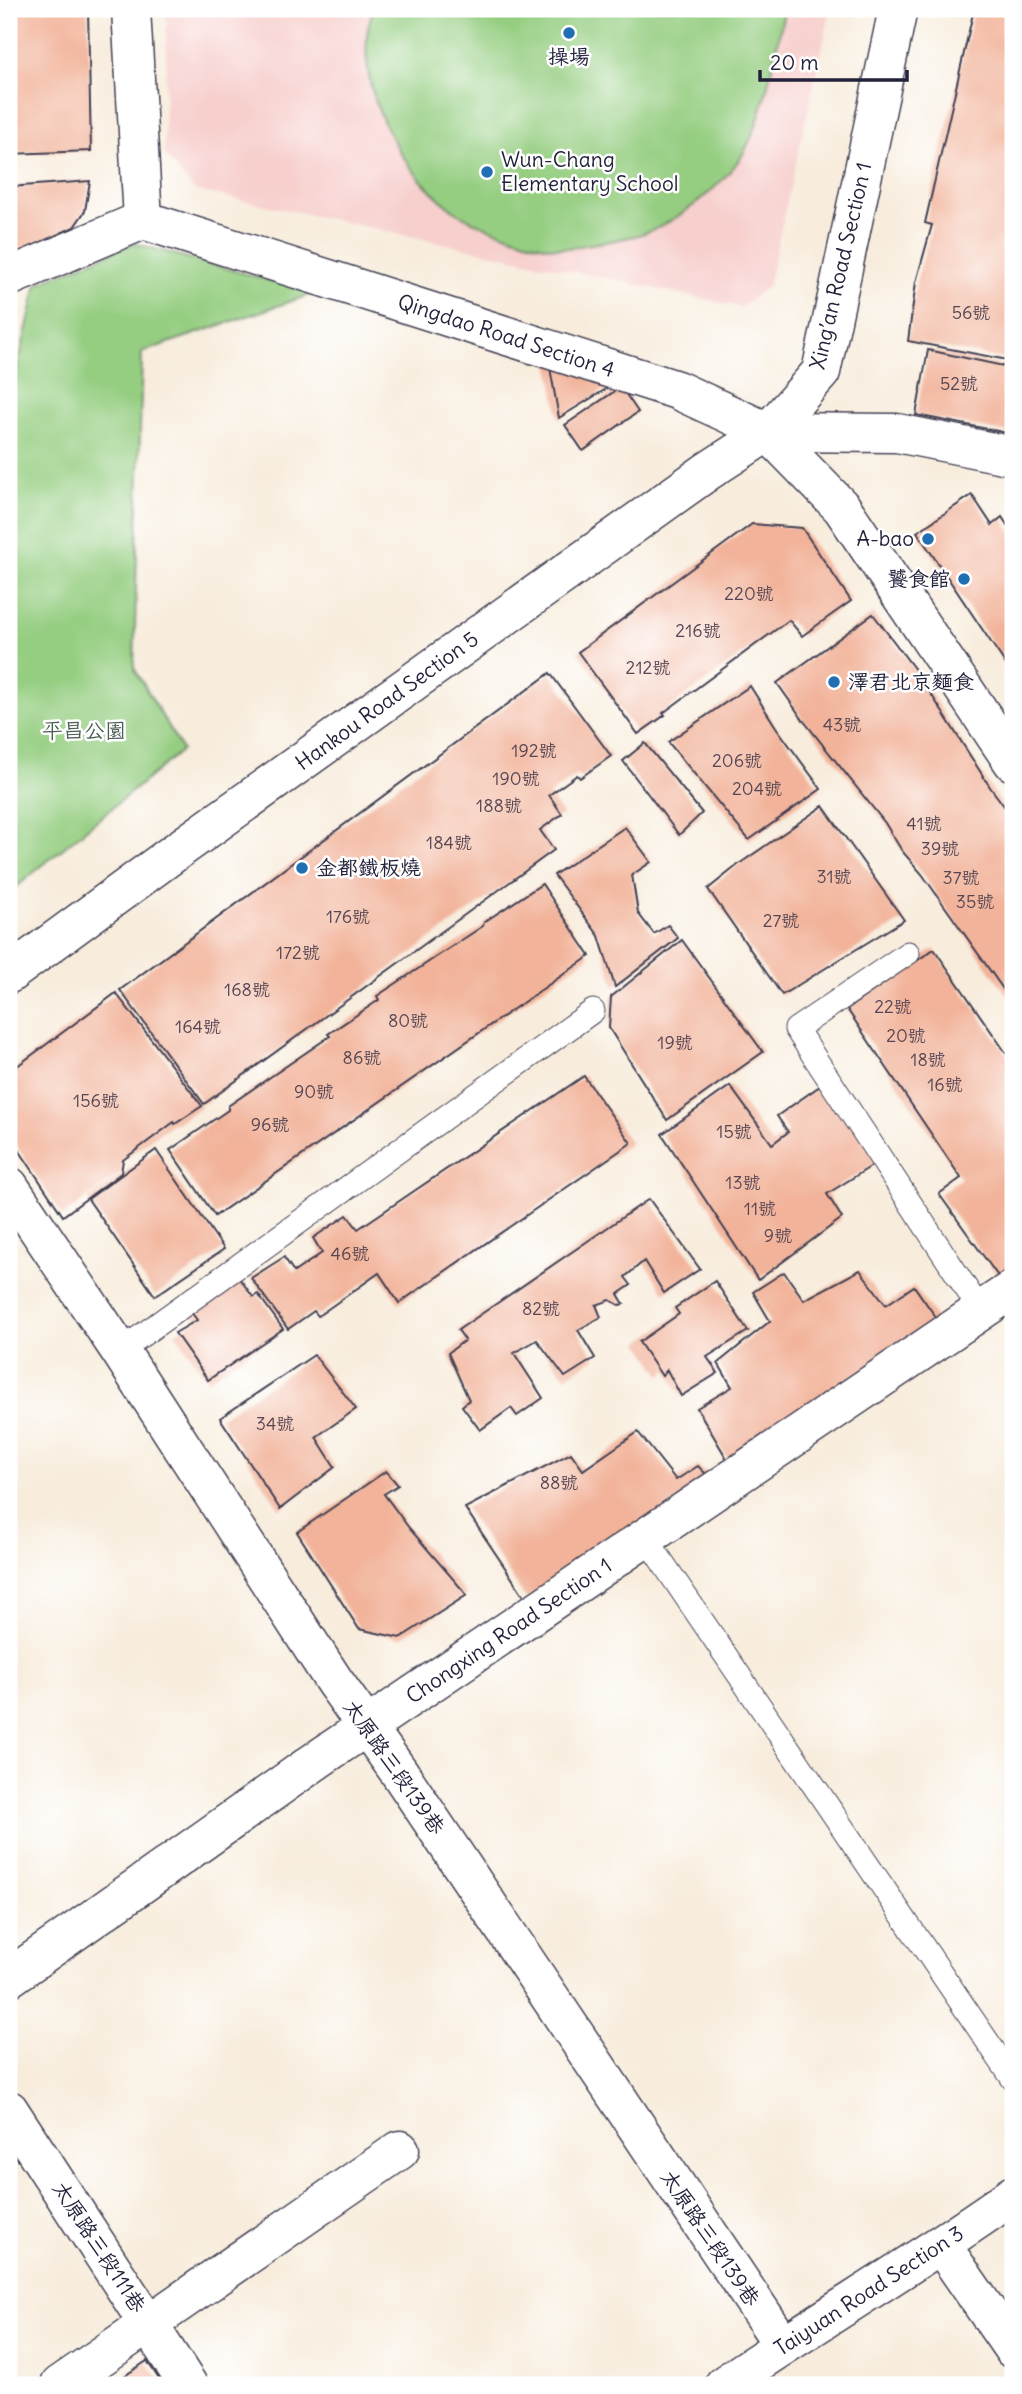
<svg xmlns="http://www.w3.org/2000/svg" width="1022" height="2394" font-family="Delius,'LXGW WenKai TC',sans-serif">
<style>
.built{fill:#f7d0ce}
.green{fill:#95ce81;stroke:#5c785e;stroke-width:2}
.building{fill:#f2b39a}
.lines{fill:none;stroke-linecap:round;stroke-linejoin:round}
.lane-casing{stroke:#424053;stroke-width:25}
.street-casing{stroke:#424053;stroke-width:41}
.secondary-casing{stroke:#424053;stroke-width:41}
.lane{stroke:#fff;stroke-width:23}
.street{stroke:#fff;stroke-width:38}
.secondary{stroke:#fff;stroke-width:38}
.poi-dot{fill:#1f6fb2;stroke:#fff;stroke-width:2.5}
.labels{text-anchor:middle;stroke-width:5;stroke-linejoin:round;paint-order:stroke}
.number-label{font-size:18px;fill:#564653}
.poi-label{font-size:21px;fill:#22223b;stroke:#fff;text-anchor:start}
.street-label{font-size:21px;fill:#22223b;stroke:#fff}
.park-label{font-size:21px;fill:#4a5e54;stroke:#fff}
</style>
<rect width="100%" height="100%" fill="#fff"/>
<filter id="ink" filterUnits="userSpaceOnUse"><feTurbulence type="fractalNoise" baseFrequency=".0143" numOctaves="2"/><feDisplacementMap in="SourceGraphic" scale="14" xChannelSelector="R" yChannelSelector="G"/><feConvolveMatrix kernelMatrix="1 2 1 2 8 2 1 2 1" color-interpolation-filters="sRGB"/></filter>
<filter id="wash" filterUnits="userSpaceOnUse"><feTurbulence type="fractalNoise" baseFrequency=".00686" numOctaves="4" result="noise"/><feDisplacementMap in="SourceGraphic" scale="28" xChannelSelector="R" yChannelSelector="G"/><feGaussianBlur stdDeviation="1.57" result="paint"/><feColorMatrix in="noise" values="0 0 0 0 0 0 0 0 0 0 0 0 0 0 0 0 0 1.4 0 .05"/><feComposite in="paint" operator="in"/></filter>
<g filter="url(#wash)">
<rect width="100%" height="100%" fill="#f8eddd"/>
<polygon class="built" points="167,9 831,9 768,286 741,307 194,190 164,154"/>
<g class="green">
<path d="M373 9H785C774 53 764 124 739 160 721 185 691 210 663 225 642 237 615 240 592 244 582 245 570 249 560 248 545 247 528 242 514 237 496 231 477 225 461 215 405 179 361 101 367 35 368 26 371 17 373 9Z"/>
<polygon points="134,243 315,293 142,352 134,668 182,750 9,893 9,404 37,284"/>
</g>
<g id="blocks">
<g class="building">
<polygon points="9,9 88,9 91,151 9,154"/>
<polygon points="974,9 1013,9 1013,361 908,341 916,282 932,225 925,223"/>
<polygon points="90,181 85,211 74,227 11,256 9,187"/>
<polygon points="928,350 1013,368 1013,434 916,415"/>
<polygon points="549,362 611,386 559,418"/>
<polygon points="621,387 638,412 583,451 565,425"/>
<polygon points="972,495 992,525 1002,517 1013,534 1013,675 917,532"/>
<polygon points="752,524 802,528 851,601 802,636 789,620 663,713 665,715 638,734 578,652"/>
<polygon points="873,614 919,675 990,787 1013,818 1013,1003 922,874 902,851 885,823 803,720 777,683"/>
<polygon points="550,673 611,756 580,778 577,775 549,795 562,814 540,830 554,850 204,1104 120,990"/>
<polygon points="750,686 776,727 821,789 749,840 668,742"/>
<polygon points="645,743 702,813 679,835 623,761"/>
<polygon points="823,806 904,920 782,995 708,889 739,864"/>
<polygon points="625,827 651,862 632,875 638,913 654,934 668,925 678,938 615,987 599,936 554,875"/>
<polygon points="542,884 590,956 215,1216 170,1150 228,1110 228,1106 330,1036 328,1034 379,1000 377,996 483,926 484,922"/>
<polygon points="682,940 763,1052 667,1120 609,1028 611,997"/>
<polygon points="934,949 1013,1063 1013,1271 1000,1279 939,1194 961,1178 847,1009"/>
<polygon points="116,993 202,1106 175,1124 174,1122 123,1160 121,1173 63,1216 9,1135 9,1072"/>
<polygon points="584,1076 631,1143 399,1303 379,1273 318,1316 314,1311 288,1329 251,1278 284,1257 294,1272 322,1253 313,1238 347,1215 358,1229"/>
<polygon points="827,1081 878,1162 827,1194 842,1218 758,1280 662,1134 730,1086 772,1144 788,1132 777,1116"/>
<polygon points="156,1150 224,1249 155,1296 88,1199"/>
<polygon points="649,1199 700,1269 664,1293 644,1261 625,1277 631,1285 618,1294 624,1304 619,1305 610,1300 596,1305 601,1317 578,1330 595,1358 565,1377 537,1340 514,1353 543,1398 517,1416 511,1408 480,1430 462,1406 469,1400 448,1353 465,1340 458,1330"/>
<polygon points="860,1270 886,1305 914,1286 942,1326 733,1469 697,1408 732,1387 718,1363 770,1321 753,1292 784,1272 804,1300"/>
<polygon points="240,1279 253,1297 258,1294 283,1329 208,1380 175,1333 197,1320 191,1312"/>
<polygon points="715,1281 748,1331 707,1357 718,1373 681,1396 667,1370 662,1376 639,1342 679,1314 675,1308"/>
<polygon points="314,1355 356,1409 316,1437 335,1467 280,1509 220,1418"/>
<polygon points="638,1432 676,1480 698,1466 711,1479 526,1599 465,1508 571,1453 583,1470"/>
<polygon points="386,1471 398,1485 384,1494 409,1528 467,1595 400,1638 359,1629 297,1532"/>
<polygon points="147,2361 163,2385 111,2385"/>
</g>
</g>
</g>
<g filter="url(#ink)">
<use href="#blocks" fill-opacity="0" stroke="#424053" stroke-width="2"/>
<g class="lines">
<defs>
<g id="lane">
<polyline points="908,953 796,1029 981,1311"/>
<polyline points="120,1351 593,1011"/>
<polyline points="646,1538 1013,2079"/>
</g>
<g id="street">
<polyline points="131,9 143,220"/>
<polyline points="9,277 143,220 677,390 768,432 897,433 1013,456"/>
<polyline points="768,432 821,372 898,9"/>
<polyline points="768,432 842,508 1013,762"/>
<polyline points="9,1186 120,1351 334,1681 399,1772 783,2345"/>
<polyline points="9,1978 317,1760 1013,1289"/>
<polyline points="9,2110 188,2385"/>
<polyline points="942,2246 1013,2349"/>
<polyline points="60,2385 400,2150"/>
</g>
<g id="secondary">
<polyline points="9,974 174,853 708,471 768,432"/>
<path d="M724 2385C819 2320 919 2262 1013 2195"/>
</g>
</defs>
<use href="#lane" class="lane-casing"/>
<use href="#street" class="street-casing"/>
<use href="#secondary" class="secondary-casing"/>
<use href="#lane" class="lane"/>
<use href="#street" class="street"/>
<use href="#secondary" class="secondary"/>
</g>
</g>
<g class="poi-dot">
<circle cx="569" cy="33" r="7"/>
<circle cx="487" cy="172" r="7"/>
<circle cx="928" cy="539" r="7"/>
<circle cx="964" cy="579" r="7"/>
<circle cx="834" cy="682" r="7"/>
<circle cx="302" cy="868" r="7"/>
</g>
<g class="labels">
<g class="number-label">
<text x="971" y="319">56號</text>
<text x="959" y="390">52號</text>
<text x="749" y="600">220號</text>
<text x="698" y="637">216號</text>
<text x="648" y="674">212號</text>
<text x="842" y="731">43號</text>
<text x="534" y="757">192號</text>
<text x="737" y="767">206號</text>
<text x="516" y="785">190號</text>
<text x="757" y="795">204號</text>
<text x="499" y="812">188號</text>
<text x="924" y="830">41號</text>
<text x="449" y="849">184號</text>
<text x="940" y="855">39號</text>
<text x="834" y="883">31號</text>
<text x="961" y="884">37號</text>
<text x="975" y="908">35號</text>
<text x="348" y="923">176號</text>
<text x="781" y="927">27號</text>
<text x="298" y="959">172號</text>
<text x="247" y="996">168號</text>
<text x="893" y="1013">22號</text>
<text x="408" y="1027">80號</text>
<text x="198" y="1033">164號</text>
<text x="906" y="1042">20號</text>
<text x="675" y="1049">19號</text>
<text x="362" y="1064">86號</text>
<text x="928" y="1066">18號</text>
<text x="945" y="1091">16號</text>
<text x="314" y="1098">90號</text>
<text x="96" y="1107">156號</text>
<text x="270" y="1131">96號</text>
<text x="734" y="1138">15號</text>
<text x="743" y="1189">13號</text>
<text x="760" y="1215">11號</text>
<text x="778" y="1242">9號</text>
<text x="350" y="1260">46號</text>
<text x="541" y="1315">82號</text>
<text x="275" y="1430">34號</text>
<text x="559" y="1489">88號</text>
</g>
<g class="poi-label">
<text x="569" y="64" text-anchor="middle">操場</text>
<text x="501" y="167">Wun-Chang<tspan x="501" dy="24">Elementary School</tspan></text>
<text x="914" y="546" text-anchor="end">A-bao</text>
<text x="950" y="586" text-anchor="end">饕食館</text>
<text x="848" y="689">澤君北京麵食</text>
<text x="316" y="875">金都鐵板燒</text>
</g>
<g class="street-label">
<text transform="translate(841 266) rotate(-77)" y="7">Xing’an Road Section 1</text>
<text transform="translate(506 336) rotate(18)" y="7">Qingdao Road Section 4</text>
<text transform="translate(387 701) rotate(-36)" y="7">Hankou Road Section 5</text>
<text transform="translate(509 1631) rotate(-34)" y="7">Chongxing Road Section 1</text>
<text transform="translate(394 1767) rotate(55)" y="7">太原路三段139巷</text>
<text transform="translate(710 2238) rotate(56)" y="7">太原路三段139巷</text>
<text transform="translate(99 2247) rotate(57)" y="7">太原路三段111巷</text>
<text transform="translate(869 2291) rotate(-33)" y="7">Taiyuan Road Section 3</text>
</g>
<g class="park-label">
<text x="84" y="738">平昌公園</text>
</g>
</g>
<rect width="1022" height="2394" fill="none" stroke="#fff" stroke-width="35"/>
<path d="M760 70v10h147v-10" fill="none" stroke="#22223b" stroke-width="3.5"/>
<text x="770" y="70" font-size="21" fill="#22223b" stroke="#ffffff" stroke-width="5" paint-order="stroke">20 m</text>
</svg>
